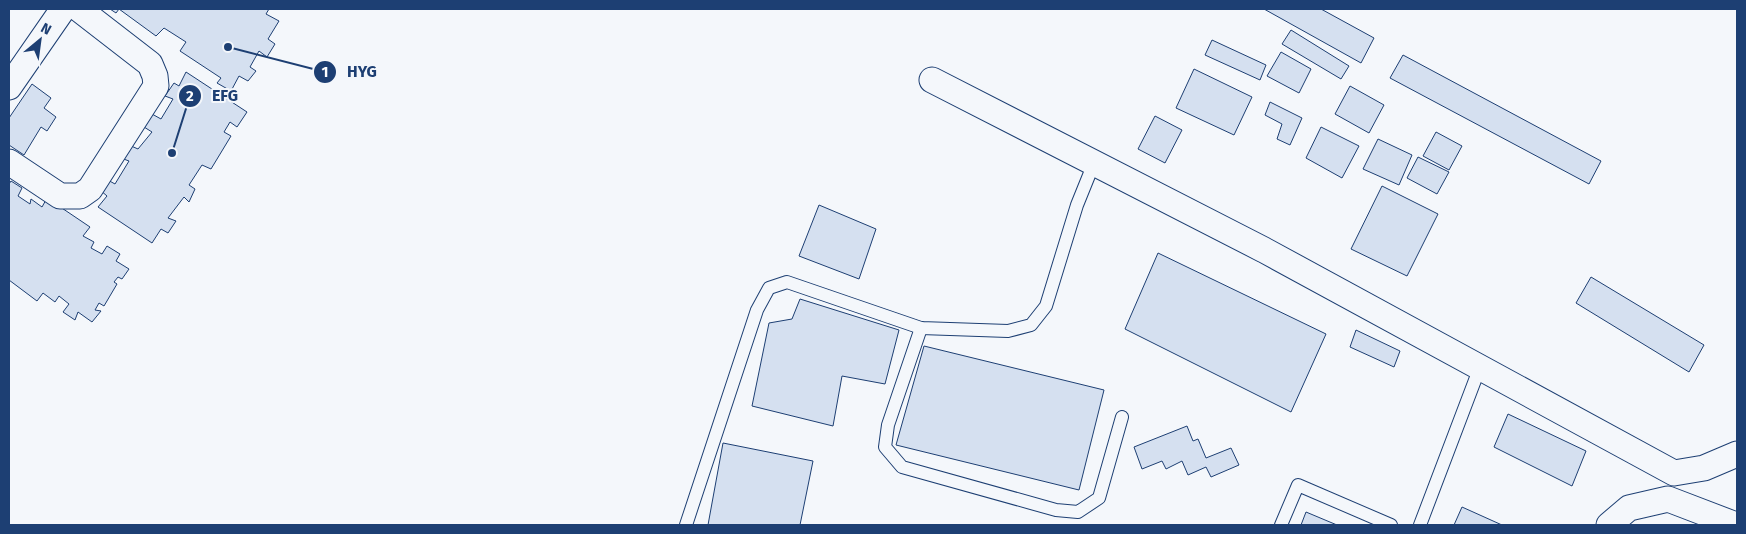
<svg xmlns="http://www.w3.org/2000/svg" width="1746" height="534" font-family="'Fira Sans',sans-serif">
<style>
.building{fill:#d5e0f0;stroke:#1d3f73}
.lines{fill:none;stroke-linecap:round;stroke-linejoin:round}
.service-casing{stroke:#1d3f73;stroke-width:14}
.minor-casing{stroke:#1d3f73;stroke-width:27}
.service{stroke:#f4f7fb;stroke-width:12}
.minor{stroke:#f4f7fb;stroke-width:25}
.leader{fill:none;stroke:#1d3f73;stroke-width:2}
.callout-dot{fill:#1d3f73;stroke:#f4f7fb;stroke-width:2}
.mark-label{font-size:15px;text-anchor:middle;font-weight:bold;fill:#fff}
.callout-label{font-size:16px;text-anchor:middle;font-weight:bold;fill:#1d3f73;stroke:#f4f7fb;stroke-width:4;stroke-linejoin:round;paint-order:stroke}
</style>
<rect width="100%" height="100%" fill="#f4f7fb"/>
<g class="building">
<polygon points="110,9 269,9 266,14 279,21 268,39 275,44 267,57 259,51 250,67 256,71 248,81 239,76 231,91 217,83 221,78 180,51 186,42 164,28 156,36 119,9 116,13"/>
<polygon points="1264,9 1321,9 1374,38 1361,63"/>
<polygon points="1291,30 1349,66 1341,79 1282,44"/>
<polygon points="1212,40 1266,65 1260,80 1205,55"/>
<polygon points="1281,52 1311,69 1299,93 1267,76"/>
<polygon points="1403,55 1601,161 1589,184 1390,78"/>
<polygon points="1194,69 1252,97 1234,135 1176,108"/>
<polygon points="186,72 247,112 237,127 230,122 224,132 231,136 211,169 202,165 189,185 195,189 189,202 184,197 168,218 176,221 168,233 161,229 152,243 98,207 107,196 100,190 106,179 115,184 129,161 121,158 129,145 138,149 152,132 144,127 152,114 161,119 173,99 165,96 174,83 179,86"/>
<polygon points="32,84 51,98 44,108 56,117 47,131 41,127 24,155 9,145 9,118"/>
<polygon points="1350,86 1384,105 1369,133 1335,114"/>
<polygon points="1270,102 1302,118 1290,145 1277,139 1282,124 1265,115"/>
<polygon points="1155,116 1182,130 1165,163 1138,149"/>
<polygon points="1321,127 1359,146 1342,178 1306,158"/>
<polygon points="1436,132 1462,146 1449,170 1423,156"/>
<polygon points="1378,139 1412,155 1399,185 1363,169"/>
<polygon points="1418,157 1449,172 1437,194 1407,178"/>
<polygon points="11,181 22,188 18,196 30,204 31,199 42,207 47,198 90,227 83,236 94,242 91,248 102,254 107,246 120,254 116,261 129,269 122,279 118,277 114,282 117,284 104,306 99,303 95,310 101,311 92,322 78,312 75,320 63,312 69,304 59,296 55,302 43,293 37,301 9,280 9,184"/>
<polygon points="1382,186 1438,214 1407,276 1351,249"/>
<polygon points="819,205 876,229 859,279 799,256"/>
<polygon points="1158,253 1326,334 1291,412 1125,329"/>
<polygon points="1591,277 1704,345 1689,372 1576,303"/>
<polygon points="800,299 899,330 885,384 842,376 833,426 752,406 769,323 792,319"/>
<polygon points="1356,330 1400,351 1394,367 1350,347"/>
<polygon points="924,346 1104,390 1079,490 896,445"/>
<polygon points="1508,414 1586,451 1572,486 1494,447"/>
<polygon points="1187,426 1193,441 1198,439 1206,458 1231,448 1239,465 1211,477 1206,467 1188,475 1182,461 1166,469 1162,461 1142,469 1134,447"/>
<polygon points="723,443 813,461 800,525 708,525"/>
<polygon points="1462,507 1502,525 1454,525"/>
<polygon points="1306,512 1337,525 1301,525"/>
</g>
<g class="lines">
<defs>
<g id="service">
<polyline points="921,328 888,425 885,447 902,467 1056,510 1078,512 1099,498 1122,417"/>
<polyline points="686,525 757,310 769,288 787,282 921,328 1008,331 1031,325 1046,306 1077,205 1094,163"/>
<polyline points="1281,525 1298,485 1391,525"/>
<polyline points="1420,525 1480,367"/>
</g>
<g id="minor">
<polyline points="932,80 1264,250 1674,473 1704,468 1737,454"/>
<polyline points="9,87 63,9"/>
<polyline points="9,162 60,196 80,196 90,189 156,86 155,76 150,64 79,9"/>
<polyline points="1609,525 1629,508 1668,499 1736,525"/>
</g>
</defs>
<use href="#service" class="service-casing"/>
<use href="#minor" class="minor-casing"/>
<use href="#service" class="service"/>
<use href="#minor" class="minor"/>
</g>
<path class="leader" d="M228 47L325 72M172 153L190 96"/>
<g class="callout-dot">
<circle cx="228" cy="47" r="5"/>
<circle cx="172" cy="153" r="5"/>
<circle cx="325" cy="72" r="12"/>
<circle cx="190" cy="96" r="12"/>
</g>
<g class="mark-label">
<text x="325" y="77">1</text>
<text x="190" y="101">2</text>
</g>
<g class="callout-label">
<text x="362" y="77">HYG</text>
<text x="225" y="101">EFG</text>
</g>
<rect width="1746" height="534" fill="none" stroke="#1d3f73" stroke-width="20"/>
<g transform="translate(40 40) rotate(29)" stroke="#f4f7fb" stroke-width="4" paint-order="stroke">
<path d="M0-4L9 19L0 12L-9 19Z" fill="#1d3f73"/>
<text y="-8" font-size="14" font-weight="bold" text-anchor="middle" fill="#1d3f73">N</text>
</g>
</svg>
